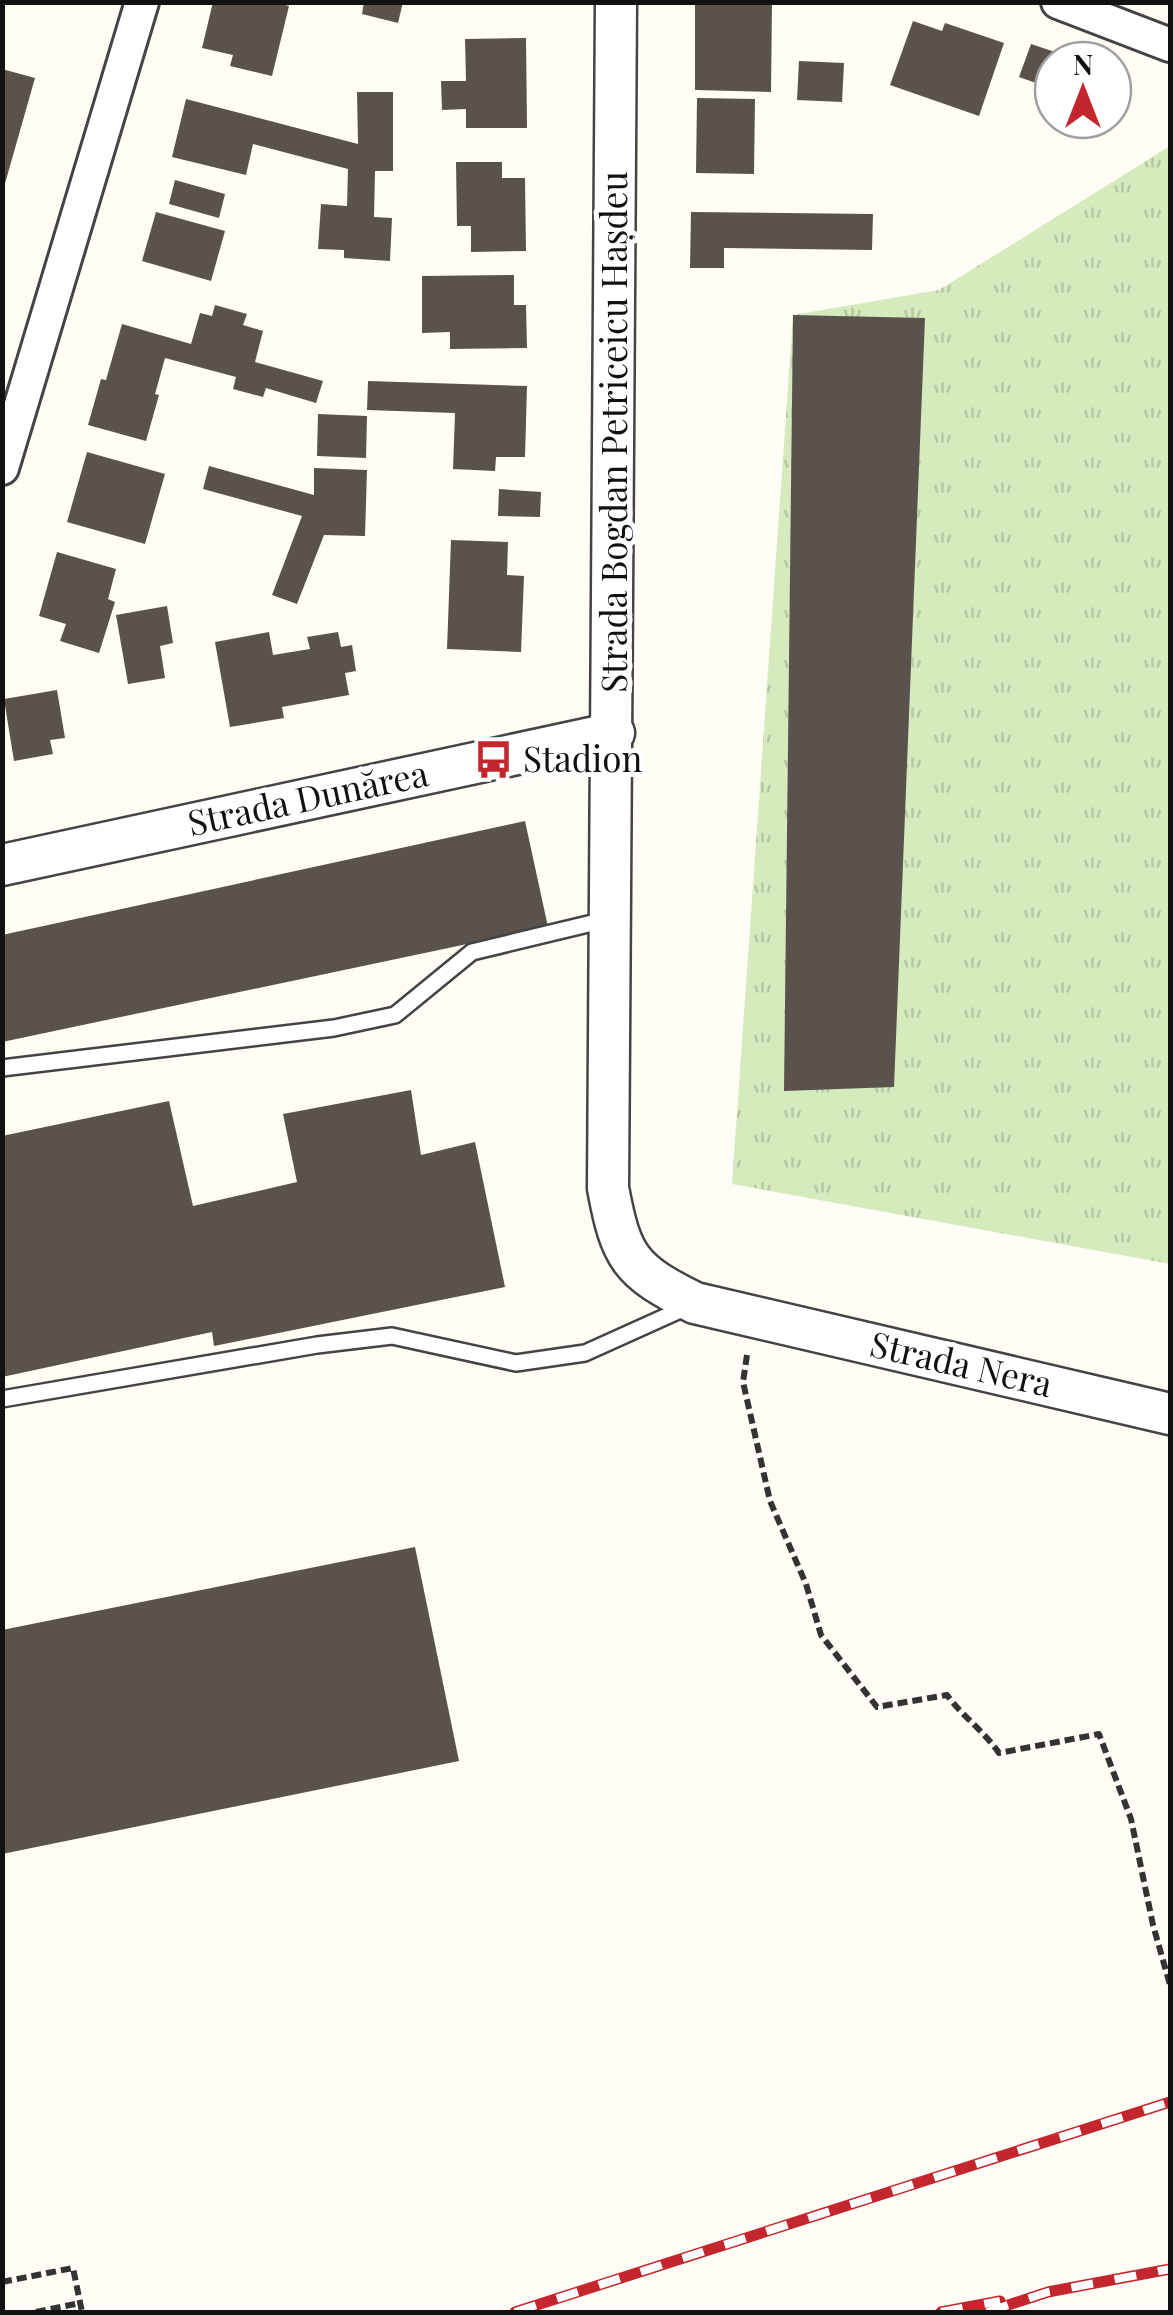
<svg xmlns="http://www.w3.org/2000/svg" width="1173" height="2315" font-family="'Playfair Display',serif">
<style>
.grass{fill:url(#grass-tufts)}
.building{fill:#5a524d}
.lines{fill:none;stroke-linecap:round;stroke-linejoin:round}
.service-casing{stroke:#444;stroke-width:20}
.minor-casing{stroke:#444;stroke-width:38}
.tertiary-casing{stroke:#444;stroke-width:45}
.path{stroke:#333;stroke-width:6;stroke-dasharray:10 5;stroke-linecap:butt}
.service{stroke:#fff;stroke-width:15}
.minor{stroke:#fff;stroke-width:32}
.tertiary{stroke:#fff;stroke-width:40}
.rail-casing{stroke:#c4262e;stroke-width:11}
.rail{stroke:#fff;stroke-width:8;stroke-dasharray:22;stroke-linecap:butt}
.labels{text-anchor:middle;stroke-width:10;stroke-linejoin:round;paint-order:stroke}
.street-label{font-size:35px;fill:#111;stroke:#fff}
.poi-label{font-size:35px;fill:#111;stroke:#fff;text-anchor:start}
</style>
<defs>
<pattern id="grass-tufts" width="24" height="20" patternUnits="userSpaceOnUse" patternTransform="scale(2.5)"><rect width="24" height="20" fill="#d5ebbd"/><path d="M3 7l-1-3M5 7V3M7 7l1-3M15 17l-1-3M17 17v-4M19 17l1-3" fill="none" stroke="#b6c8a1"/></pattern>
</defs>
<rect width="100%" height="100%" fill="#fffdf5"/>
<polygon class="grass" points="1170,146 1170,1264 732,1184 793,315 939,290"/>
<g class="building">
<polygon points="213,2 275,2 289,6 272,76 230,66 233,55 202,48"/>
<polygon points="364,2 403,2 398,23 362,14"/>
<polygon points="695,2 772,2 771,92 695,90"/>
<polygon points="913,21 942,31 945,23 1004,43 979,116 890,85"/>
<polygon points="526,38 527,128 466,128 466,109 442,110 441,81 466,81 465,39"/>
<polygon points="1031,44 1076,59 1053,60 1053,89 1019,77"/>
<polygon points="799,61 844,63 842,102 797,100"/>
<polygon points="2,69 35,78 4,187 2,187"/>
<polygon points="357,92 393,92 393,171 375,171 374,217 392,218 390,261 344,258 344,250 318,249 321,204 347,206 348,169 253,144 246,175 172,157 186,99 358,144"/>
<polygon points="697,98 755,99 754,174 696,173"/>
<polygon points="456,162 502,162 502,178 525,178 526,251 471,252 471,226 457,226"/>
<polygon points="175,180 225,194 219,218 169,204"/>
<polygon points="156,212 225,231 211,281 142,261"/>
<polygon points="691,212 873,214 872,250 724,248 724,268 690,268"/>
<polygon points="514,275 514,305 526,305 527,348 450,349 450,332 422,333 422,276"/>
<polygon points="215,305 247,314 243,325 263,331 255,362 323,381 316,403 266,388 263,397 233,389 236,377 165,358 155,394 159,395 146,441 88,425 101,379 106,380 122,324 191,344 200,313 212,316"/>
<polygon points="793,315 925,318 894,1087 784,1091"/>
<polygon points="368,381 527,386 525,457 496,457 495,471 453,469 455,413 367,410"/>
<polygon points="318,414 367,416 366,458 317,456"/>
<polygon points="87,452 165,474 145,544 67,522"/>
<polygon points="209,466 314,495 314,468 367,470 365,536 324,535 297,604 272,595 302,516 203,489"/>
<polygon points="499,489 541,492 540,517 498,516"/>
<polygon points="451,540 508,542 507,575 524,576 521,652 447,649"/>
<polygon points="57,552 116,569 108,599 115,602 99,653 60,641 66,624 39,616"/>
<polygon points="167,606 173,643 160,646 165,678 128,684 116,615"/>
<polygon points="269,632 273,655 310,649 307,637 338,632 341,647 352,645 356,671 345,673 349,695 282,707 284,718 230,727 215,642"/>
<polygon points="57,690 65,738 50,740 53,754 14,761 4,699"/>
<polygon points="525,821 548,927 2,1042 2,935"/>
<polygon points="411,1090 421,1155 475,1142 505,1287 214,1346 212,1332 2,1377 2,1136 169,1101 193,1206 297,1182 283,1114"/>
<polygon points="415,1547 459,1761 2,1854 2,1630"/>
</g>
<g class="lines">
<defs>
<g id="service">
<polyline points="2,1068 334,1028 395,1015 472,952 609,919"/>
<polyline points="2,1399 317,1345 392,1336 516,1363 585,1353 687,1307"/>
</g>
<g id="minor">
<polyline points="1058,2 1170,45"/>
<polyline points="2,468 142,2"/>
</g>
<g id="tertiary">
<path d="M616 2 608 1188C621 1258 630 1271 695 1303L1170 1414"/>
<polyline points="2,865 614,733"/>
</g>
</defs>
<use href="#service" class="service-casing"/>
<use href="#minor" class="minor-casing"/>
<use href="#tertiary" class="tertiary-casing"/>
<g class="path">
<path d="M747 1355 743 1382 770 1501 806 1584 821 1635 877 1707 947 1695C963 1717 984 1731 999 1753L1099 1734 1131 1819 1153 1925 1170 1985"/>
<polyline points="2,2282 73,2268 82,2312"/>
<polyline points="36,2312 80,2303"/>
</g>
<use href="#service" class="service"/>
<use href="#minor" class="minor"/>
<use href="#tertiary" class="tertiary"/>
<defs>
<g id="rail">
<polyline points="515,2312 1170,2102"/>
<polyline points="941,2312 1000,2301"/>
<polyline points="987,2312 1048,2292 1170,2269"/>
</g>
</defs>
<use href="#rail" class="rail-casing"/>
<use href="#rail" class="rail"/>
</g>
<defs>
<symbol id="bus-bare" viewBox="-9 -9 18 18"><path d="M-5-6H5V4H4V6H2V4H-2V6H-4V4H-5ZM-3.5-4V0h7V-4ZM-3.5 1.2v1.5H-2V1.2ZM2 1.2v1.5H3.5V1.2Z" fill="#c4262e" stroke="#fff" stroke-width="2.5" paint-order="stroke"/></symbol>
</defs>
<g fill-rule="evenodd">
<use href="#bus-bare" x="466" y="732" width="55" height="55"/>
</g>
<g class="labels">
<g class="street-label">
<text transform="translate(615 432) rotate(-90)" y="12">Strada Bogdan Petriceicu Hașdeu</text>
<text transform="translate(308 799) rotate(-12)" y="12">Strada Dunărea</text>
<text transform="translate(961 1365) rotate(13)" y="12">Strada Nera</text>
</g>
<g class="poi-label">
<text x="523" y="772">Stadion</text>
</g>
</g>
<rect width="1173" height="2315" fill="none" stroke="#111111" stroke-width="10"/>
<g transform="translate(1083 90)"><circle r="48" fill="#ffffff" stroke="#a0a0a0" stroke-width="2.5"/>
<path d="M0-8L18 38L0 25L-18 38Z" fill="#c4262e"/>
<text y="-15" font-size="28" font-weight="bold" text-anchor="middle" fill="#111111">N</text>
</g>
</svg>
